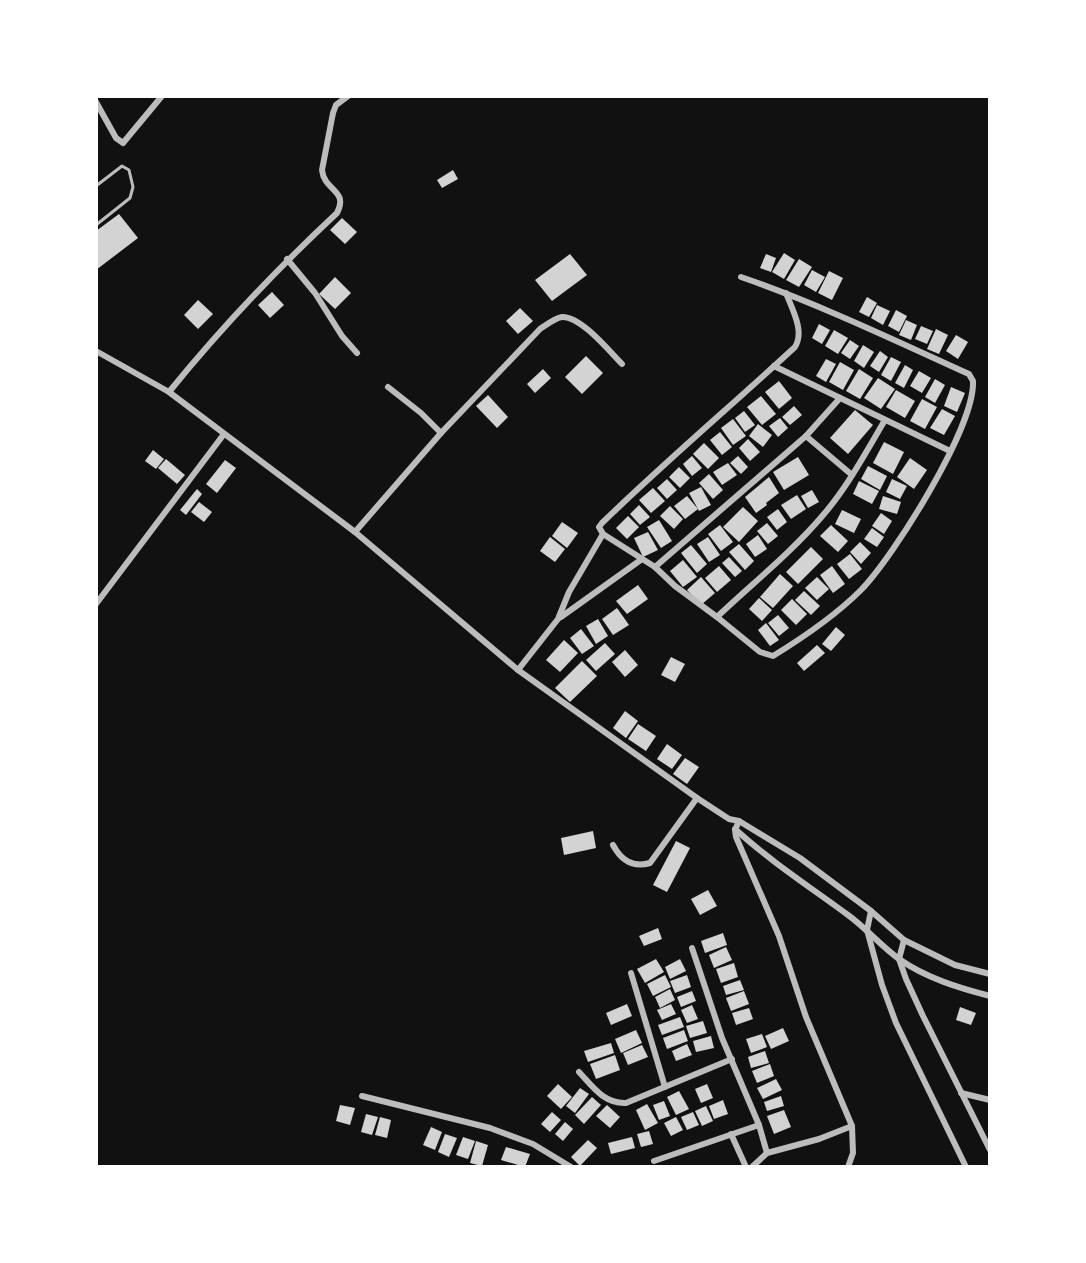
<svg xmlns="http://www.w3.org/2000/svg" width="1086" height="1263" font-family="Overpass,sans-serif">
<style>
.building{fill:#d3d3d3}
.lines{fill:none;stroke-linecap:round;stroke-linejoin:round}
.service{stroke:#bcbcbc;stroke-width:3}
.minor{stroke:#bcbcbc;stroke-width:6}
</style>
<rect width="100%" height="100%" fill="#111"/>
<g class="building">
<polygon points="453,170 458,179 442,188 437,180"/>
<polygon points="119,214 138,238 96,270 96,231"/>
<polygon points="342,218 357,232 345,244 330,230"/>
<polygon points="784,253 795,260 784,279 772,272"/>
<polygon points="570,254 587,275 552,301 535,280"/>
<polygon points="766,254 776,258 771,272 760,268"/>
<polygon points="799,259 812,267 799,287 786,280"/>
<polygon points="812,270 825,277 816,292 804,285"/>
<polygon points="829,271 843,278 832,300 818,293"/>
<polygon points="335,277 351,293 335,309 319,294"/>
<polygon points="272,292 284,305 270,318 258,305"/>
<polygon points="867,297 877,303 869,317 859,312"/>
<polygon points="198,300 213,314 198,329 184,315"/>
<polygon points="877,305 890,311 883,325 871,318"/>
<polygon points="520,308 533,321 518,334 506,321"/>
<polygon points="896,310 907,316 899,332 888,326"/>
<polygon points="906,320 917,325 911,340 899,335"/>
<polygon points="819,324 830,330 822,344 812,338"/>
<polygon points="921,326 933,331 927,344 915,339"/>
<polygon points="936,329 948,335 939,354 927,349"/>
<polygon points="834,330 848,338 838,354 825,346"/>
<polygon points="956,335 968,342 958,359 946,351"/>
<polygon points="850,340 859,346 850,359 841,353"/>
<polygon points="863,345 874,352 864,368 854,361"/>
<polygon points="880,351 888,357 879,372 870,366"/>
<polygon points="586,356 603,373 582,394 565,377"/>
<polygon points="891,357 901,362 891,381 881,375"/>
<polygon points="826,359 836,364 826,382 816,376"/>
<polygon points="840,362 854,370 843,390 829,382"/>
<polygon points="905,365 913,370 904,388 895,383"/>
<polygon points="543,369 551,378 535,393 527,384"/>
<polygon points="859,369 873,378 860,399 846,391"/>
<polygon points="919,371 931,378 922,393 910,386"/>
<polygon points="878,378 895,389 881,409 864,398"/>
<polygon points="935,379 945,385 935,403 925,397"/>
<polygon points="779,381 792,398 779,409 765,392"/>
<polygon points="951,387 965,393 957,412 944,406"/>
<polygon points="896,390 915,401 905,418 886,407"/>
<polygon points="488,395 508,417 497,428 476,406"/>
<polygon points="761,396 776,414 762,425 747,407"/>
<polygon points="922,399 937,407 925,429 910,421"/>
<polygon points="794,406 802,415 790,425 782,417"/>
<polygon points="942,409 955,416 944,435 930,428"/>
<polygon points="855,410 873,425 848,454 830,438"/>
<polygon points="744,411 755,425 745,432 735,418"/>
<polygon points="780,418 788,428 778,437 769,426"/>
<polygon points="733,419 746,436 733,445 721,428"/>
<polygon points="758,424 772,435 763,447 749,436"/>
<polygon points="720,432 732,447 722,455 710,440"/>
<polygon points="748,439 760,452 750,461 739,448"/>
<polygon points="884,442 904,452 893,474 873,463"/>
<polygon points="704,443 719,458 708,469 693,454"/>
<polygon points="153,450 164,459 156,469 145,461"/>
<polygon points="692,456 702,468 692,476 683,464"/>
<polygon points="738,456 748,467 741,474 730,463"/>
<polygon points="798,457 809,475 784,490 773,472"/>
<polygon points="910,458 927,470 914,489 897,477"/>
<polygon points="166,459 185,475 177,484 158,468"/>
<polygon points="225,460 236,468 217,493 206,484"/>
<polygon points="728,463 737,475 722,485 713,472"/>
<polygon points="868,466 887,476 880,490 861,479"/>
<polygon points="679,467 690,478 680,488 669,477"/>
<polygon points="709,474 723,490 713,499 699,483"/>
<polygon points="769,477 779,493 766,503 767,505 756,513 745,497"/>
<polygon points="667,479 677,490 667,499 657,488"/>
<polygon points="892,479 907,486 900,499 886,492"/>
<polygon points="859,481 879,491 872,504 853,494"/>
<polygon points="701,487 711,505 699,511 689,493"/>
<polygon points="653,488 665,501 651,513 639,500"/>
<polygon points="197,489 202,494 186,515 180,510"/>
<polygon points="812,490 819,502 808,508 801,496"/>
<polygon points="797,495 806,509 791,519 781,505"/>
<polygon points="687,496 698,509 685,519 674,506"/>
<polygon points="883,496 901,502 897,514 879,509"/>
<polygon points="199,502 212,512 204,522 191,512"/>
<polygon points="639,505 650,517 640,525 630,514"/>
<polygon points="670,506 683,519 674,529 660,516"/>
<polygon points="743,507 758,521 739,542 723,527"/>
<polygon points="778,509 787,522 777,530 767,517"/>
<polygon points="842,510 861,519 854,533 835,524"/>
<polygon points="881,513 892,521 884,534 872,526"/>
<polygon points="628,516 639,527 627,539 616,528"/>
<polygon points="659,520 672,541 661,548 647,527"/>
<polygon points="562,522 578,533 567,548 552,536"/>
<polygon points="767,523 778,536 768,544 757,531"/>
<polygon points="720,525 733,542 721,551 708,534"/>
<polygon points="831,525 848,541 838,552 820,536"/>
<polygon points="872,528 884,537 877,547 864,539"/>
<polygon points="648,532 658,550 643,557 634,538"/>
<polygon points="758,535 767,549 755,557 746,544"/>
<polygon points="550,537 565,549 555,562 540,551"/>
<polygon points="708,537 720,555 709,562 697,544"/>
<polygon points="860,542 871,553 861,564 850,552"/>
<polygon points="739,544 754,561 745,570 729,552"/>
<polygon points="691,545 707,564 697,573 681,553"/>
<polygon points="811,547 823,559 798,584 786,572"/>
<polygon points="850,554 862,569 849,579 837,564"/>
<polygon points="729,557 742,571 735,577 722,563"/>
<polygon points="683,560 697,577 683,587 670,571"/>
<polygon points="719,566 731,580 717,592 705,578"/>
<polygon points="832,566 845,584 833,593 820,575"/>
<polygon points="780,574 793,586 773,608 760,597"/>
<polygon points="701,577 715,593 701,605 687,590"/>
<polygon points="817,577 829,589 817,600 805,588"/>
<polygon points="638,585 648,599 627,614 616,601"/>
<polygon points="804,591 820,606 811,615 795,600"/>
<polygon points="759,598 772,610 762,621 749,609"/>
<polygon points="792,599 807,614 796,625 781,610"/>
<polygon points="617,608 629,625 613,635 602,619"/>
<polygon points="778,615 789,628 779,636 768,623"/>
<polygon points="598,619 608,636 596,644 586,626"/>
<polygon points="766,623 779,640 770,646 758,630"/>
<polygon points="836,627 845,635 831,651 822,644"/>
<polygon points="581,629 594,646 582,654 570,638"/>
<polygon points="564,640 578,653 560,672 546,660"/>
<polygon points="605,643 615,654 596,671 586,660"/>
<polygon points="817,645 825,653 804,671 797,663"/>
<polygon points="625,650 638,665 625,677 612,662"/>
<polygon points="671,657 685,664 675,682 661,675"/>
<polygon points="582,661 597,676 570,702 555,688"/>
<polygon points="625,711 638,721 626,738 613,728"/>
<polygon points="638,724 656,736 646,751 628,739"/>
<polygon points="667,744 682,755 672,769 657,759"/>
<polygon points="685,758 699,767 687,784 673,774"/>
<polygon points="593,831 596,848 564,855 561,838"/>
<polygon points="676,841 690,848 667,892 653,885"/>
<polygon points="708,890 717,906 700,915 691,899"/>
<polygon points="658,928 662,939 644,946 639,936"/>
<polygon points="723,933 727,945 705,953 701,941"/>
<polygon points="726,947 732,960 714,968 709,955"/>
<polygon points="656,959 664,972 645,983 637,969"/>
<polygon points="680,959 686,971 670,979 665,967"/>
<polygon points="734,963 738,977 721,983 716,969"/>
<polygon points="665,975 671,987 653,996 647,984"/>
<polygon points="687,975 691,987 675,993 670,981"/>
<polygon points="740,980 744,990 726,995 723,986"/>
<polygon points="670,989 675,1000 660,1008 655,997"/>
<polygon points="692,991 696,1001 681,1007 677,997"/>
<polygon points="744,991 749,1004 731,1011 726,998"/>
<polygon points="627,1004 632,1016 611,1025 606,1013"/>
<polygon points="671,1004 676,1014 662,1020 657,1010"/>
<polygon points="692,1005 698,1019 687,1023 681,1010"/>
<polygon points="960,1007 976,1013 971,1025 956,1020"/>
<polygon points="749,1008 753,1019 736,1025 732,1013"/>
<polygon points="680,1017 684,1027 662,1035 658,1025"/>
<polygon points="703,1021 707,1033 690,1038 686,1026"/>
<polygon points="783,1028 789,1041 771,1049 765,1036"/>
<polygon points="636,1030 642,1043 621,1053 615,1039"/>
<polygon points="684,1030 688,1041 667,1049 663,1038"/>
<polygon points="762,1034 767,1047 751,1053 746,1039"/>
<polygon points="711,1036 714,1048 696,1052 693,1041"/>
<polygon points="611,1043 614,1053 588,1062 584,1051"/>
<polygon points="687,1044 692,1055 676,1061 672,1051"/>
<polygon points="642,1045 648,1057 628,1065 623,1053"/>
<polygon points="765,1051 769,1063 751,1068 748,1057"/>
<polygon points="615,1055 620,1070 596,1079 590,1064"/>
<polygon points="770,1064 774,1076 757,1083 752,1071"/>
<polygon points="776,1079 782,1090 763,1099 757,1088"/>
<polygon points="558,1084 572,1097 561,1109 547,1096"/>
<polygon points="707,1084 713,1098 701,1103 695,1089"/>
<polygon points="580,1088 589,1094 575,1113 566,1106"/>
<polygon points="679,1091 689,1109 676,1115 667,1097"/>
<polygon points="781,1096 784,1106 767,1111 764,1102"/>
<polygon points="592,1097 601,1105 584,1124 575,1115"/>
<polygon points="723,1100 728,1114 714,1119 709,1106"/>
<polygon points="664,1101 670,1116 659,1120 653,1105"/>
<polygon points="647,1104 658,1123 645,1130 636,1110"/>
<polygon points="340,1105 355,1108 350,1125 336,1121"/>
<polygon points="607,1105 620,1117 610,1128 596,1116"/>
<polygon points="706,1106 713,1121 702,1126 695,1111"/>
<polygon points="784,1110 791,1127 774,1134 767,1116"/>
<polygon points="552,1112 561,1120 550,1132 541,1124"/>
<polygon points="693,1112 699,1125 687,1130 681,1117"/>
<polygon points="366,1114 378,1117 372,1135 361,1132"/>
<polygon points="380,1117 391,1120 387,1138 375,1135"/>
<polygon points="676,1117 683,1130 671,1136 664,1123"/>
<polygon points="565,1122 573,1129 563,1141 555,1134"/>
<polygon points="431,1127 442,1132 435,1150 423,1145"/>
<polygon points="649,1131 653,1144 641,1147 637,1134"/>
<polygon points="445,1134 457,1138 449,1157 438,1152"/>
<polygon points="463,1137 475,1141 468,1159 456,1155"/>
<polygon points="632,1137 635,1148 611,1154 608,1143"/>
<polygon points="588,1140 597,1148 580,1166 571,1157"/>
<polygon points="476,1141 488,1145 482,1166 470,1163"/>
<polygon points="506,1147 530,1154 525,1167 501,1160"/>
</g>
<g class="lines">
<polyline class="service" points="96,186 122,166 129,170 133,187 130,198 96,225"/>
<g class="minor">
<polyline points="96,102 116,138 123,143 162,96"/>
<polyline points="287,259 315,293 342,336 357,353"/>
<polyline points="96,351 169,392 355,532 518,670 697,798 729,819 739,821 800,858 871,911 904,940 955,965 990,974"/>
<polyline points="774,366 950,451"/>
<polyline points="388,387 421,413 441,433"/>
<path d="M169 392C221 328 277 269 337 213 349 190 324 191 322 170L333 113 336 105 348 96"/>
<polyline points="806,436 852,475"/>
<path d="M355 532 441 433 540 329C546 325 555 318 562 317 581 316 610 352 622 364"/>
<path d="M603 534 655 567 675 586 717 617 760 652 773 656C804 637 835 616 861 590 894 556 975 427 973 381L969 374C894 340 819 304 741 277"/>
<polyline points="655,567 806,436 840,398"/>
<polyline points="96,604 224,434"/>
<polyline points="561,617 642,559"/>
<path d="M717 617C753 583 793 551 824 514 848 486 866 452 885 420"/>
<path d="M518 670 558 619 569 592 603 534 599 527 602 523C665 462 731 406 795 347 805 331 792 309 786 293"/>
<polyline points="739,821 735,830 736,837 779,936 806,1017 852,1126 853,1153 848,1167"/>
<path d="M735 829C770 861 810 887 848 915 866 928 881 946 899 959 926 978 959 988 990 996"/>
<path d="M613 845C621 860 632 868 650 863L697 798"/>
<polyline points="871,911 867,930 882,985 896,1023 966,1167"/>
<polyline points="904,940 899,959 906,979 923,1016 990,1150"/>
<polyline points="692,948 722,1038 759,1125 767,1153"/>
<polyline points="631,973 665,1087"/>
<path d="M579 1072C593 1087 604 1104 626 1103L732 1059"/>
<polyline points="961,1093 990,1100"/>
<polyline points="362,1096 490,1128 533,1144 571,1167"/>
<polyline points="731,1134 746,1167"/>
<polyline points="654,1161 759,1125"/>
<polyline points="752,1167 767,1153 819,1139 852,1126"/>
</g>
</g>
<rect width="1086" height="1263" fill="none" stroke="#ffffff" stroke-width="196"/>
</svg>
